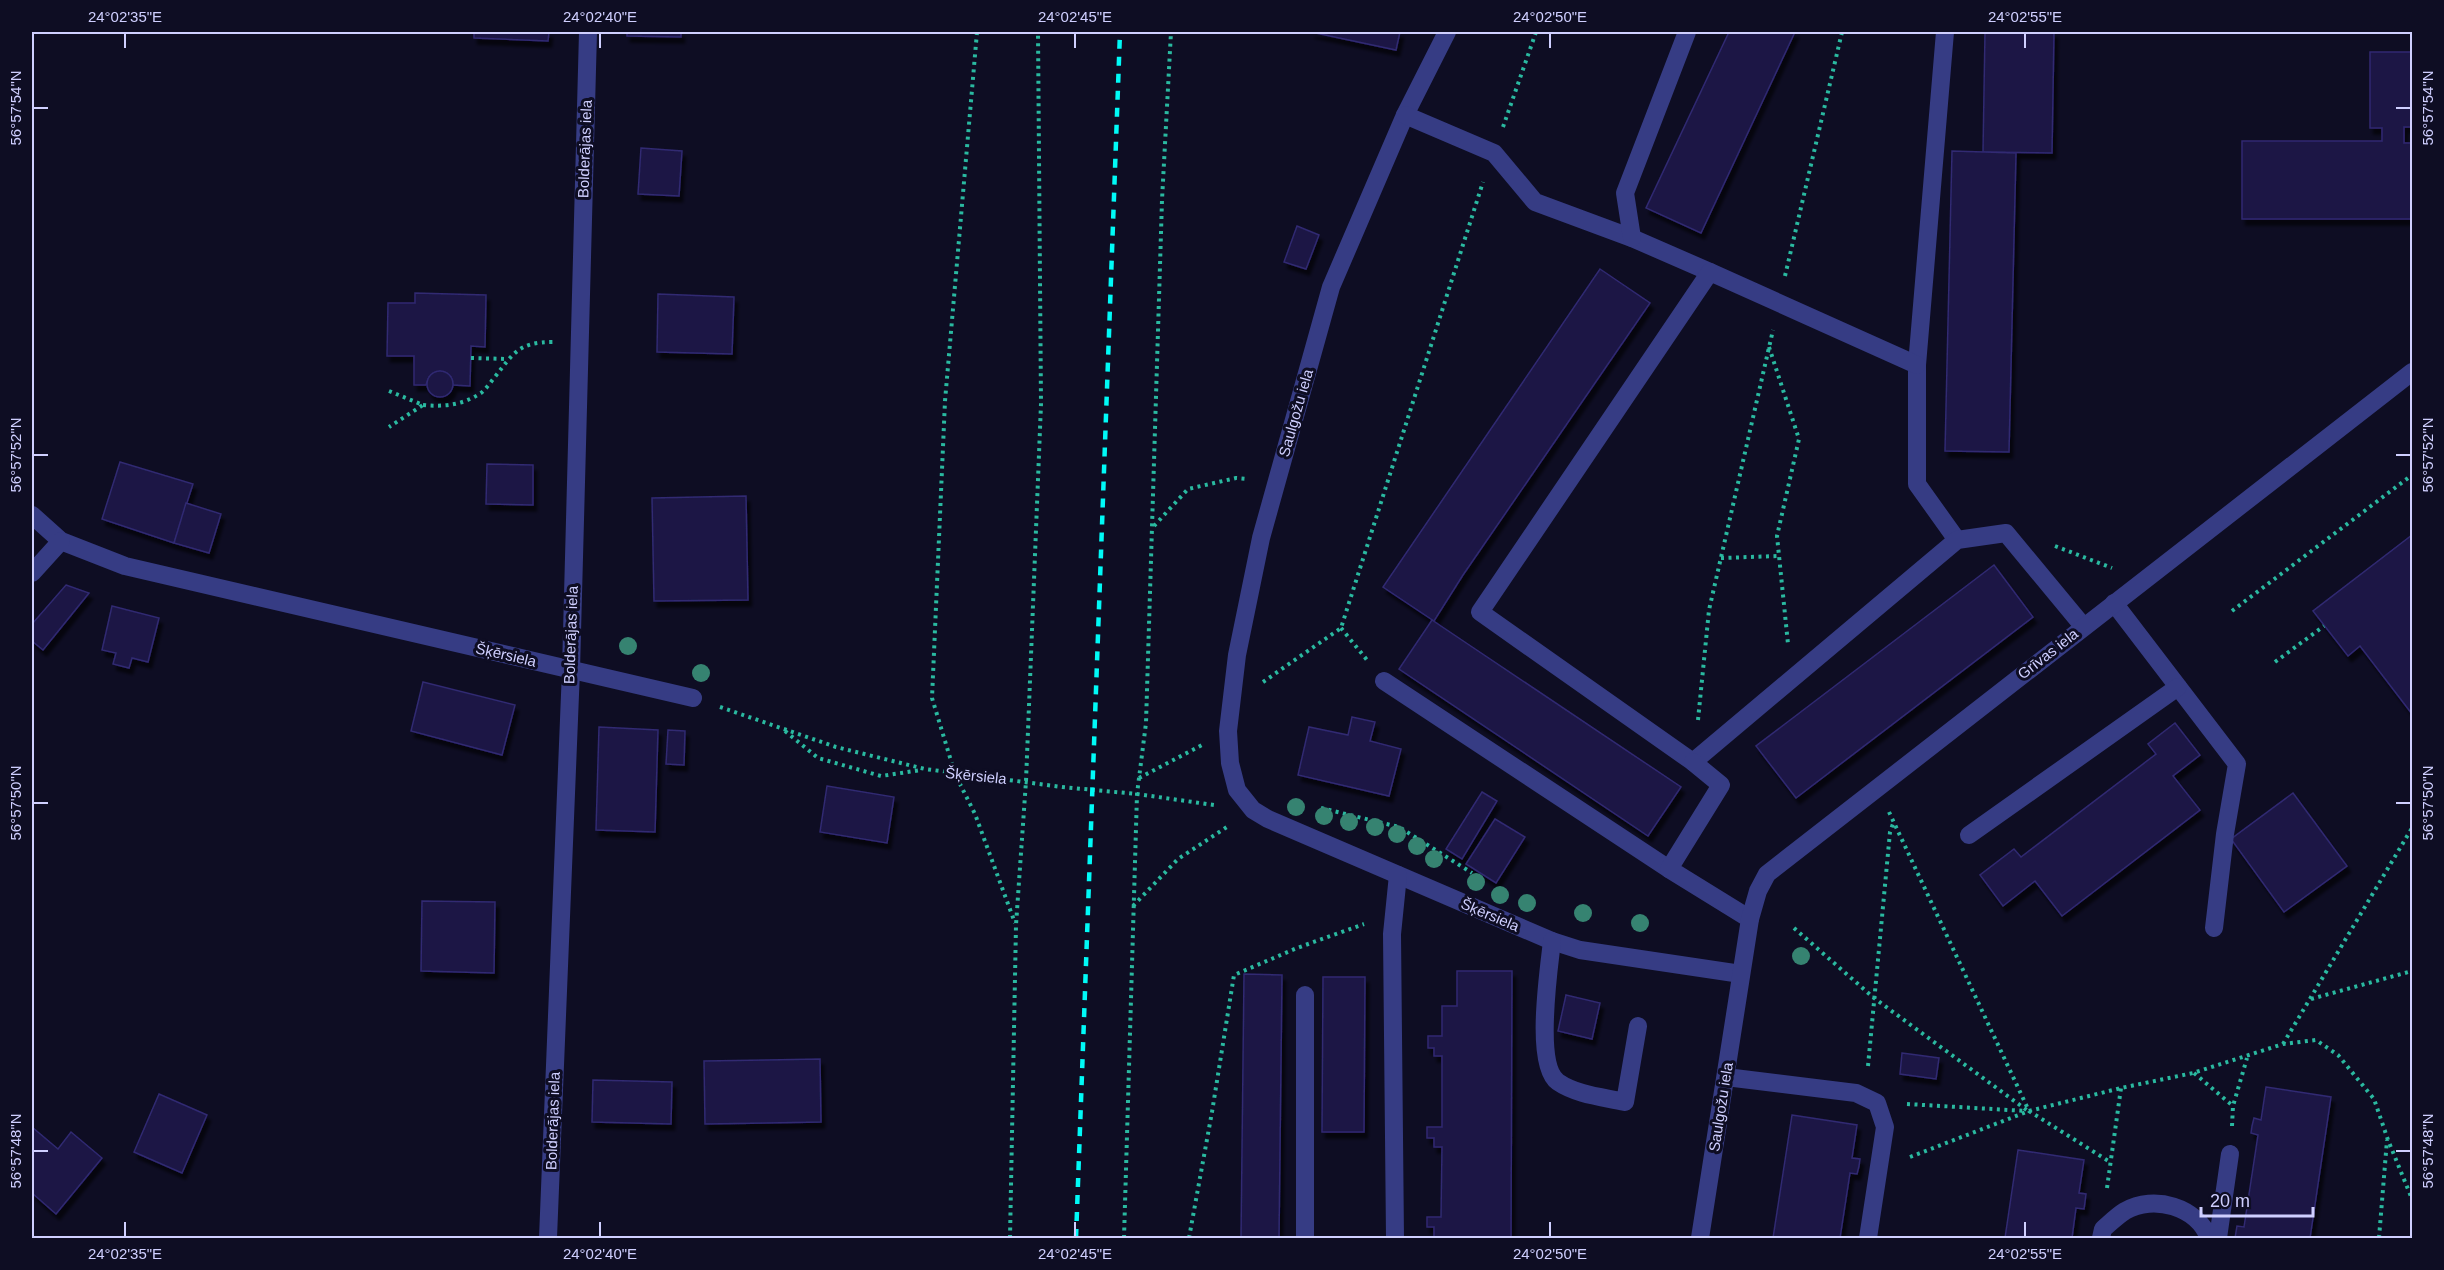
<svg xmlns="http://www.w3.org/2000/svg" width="2444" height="1270" font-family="Helvetica,sans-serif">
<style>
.building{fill:#1c1845;stroke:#302972;stroke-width:1.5;filter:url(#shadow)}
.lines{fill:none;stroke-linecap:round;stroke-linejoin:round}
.path{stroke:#2ab9a0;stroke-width:4;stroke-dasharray:3 4.5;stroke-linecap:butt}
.minor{stroke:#363c84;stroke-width:18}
.rail{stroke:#00faf7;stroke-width:4.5;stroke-dasharray:9 8;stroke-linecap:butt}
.tree{fill:#368371}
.ticks{fill:none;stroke:#cfcfff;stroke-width:2}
.labels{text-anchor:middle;stroke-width:6;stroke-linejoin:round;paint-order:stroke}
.street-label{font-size:15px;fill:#cfcfff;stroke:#0e0d23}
.neatline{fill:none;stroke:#cfcfff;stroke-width:2}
.ticks-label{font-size:15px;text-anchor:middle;fill:#cfcfff}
</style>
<defs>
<filter id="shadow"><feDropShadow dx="3.5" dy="6" stdDeviation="1.5" flood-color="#0009"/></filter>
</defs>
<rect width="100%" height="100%" fill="#0e0d23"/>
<g class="building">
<polygon points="474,32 549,32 548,41 474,38"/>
<polygon points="627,32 681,32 681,37 627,36"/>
<polygon points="1311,32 1400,32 1396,50"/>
<polygon points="1729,32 1795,32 1701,233 1646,208"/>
<polygon points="1985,32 2054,32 2052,153 1983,152"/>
<polygon points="2370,52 2412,52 2412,127 2404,127 2404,143 2412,143 2412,219 2242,219 2242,141 2382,141 2382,128 2370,128"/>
<polygon points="641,148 682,151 679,196 638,194"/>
<polygon points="1952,151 2016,153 2009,452 1945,451"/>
<polygon points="1297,226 1319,235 1306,269 1284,262"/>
<polygon points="1600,269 1650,303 1463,575 1434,621 1383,587"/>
<polygon points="415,293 486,295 485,347 471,346 470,386 453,385 451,377 440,371 429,377 426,385 414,385 414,356 387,356 388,303 415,303"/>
<polygon points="658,294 734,297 732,354 657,352"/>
<circle cx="440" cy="384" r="13"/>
<polygon points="120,462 193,484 174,543 102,519"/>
<polygon points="487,464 533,465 533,505 486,504"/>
<polygon points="746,496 748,600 654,601 652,498"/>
<polygon points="186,503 221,514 209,553 174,543"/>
<polygon points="2412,535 2412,714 2360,646 2348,656 2313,611"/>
<polygon points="1994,565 2033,617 1796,798 1756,746"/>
<polygon points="66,585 89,593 43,650 32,641 32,624"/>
<polygon points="112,606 159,618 148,662 132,658 129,668 113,664 116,653 102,650"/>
<polygon points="1432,620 1681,787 1648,836 1399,669"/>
<polygon points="423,682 515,705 502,755 411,731"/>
<polygon points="1352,717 1375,722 1370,741 1401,749 1389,796 1298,775 1309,727 1348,735"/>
<polygon points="2175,723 2200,755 2173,776 2200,810 2062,916 2035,881 2003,906 1980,875 2014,849 2021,857 2156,754 2148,744"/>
<polygon points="599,727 658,730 655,832 596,830"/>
<polygon points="668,730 685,731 684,765 666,764"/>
<polygon points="827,786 894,797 887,843 820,832"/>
<polygon points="1482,792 1497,801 1462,859 1446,849"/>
<polygon points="2293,793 2347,866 2284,912 2231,839"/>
<polygon points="1495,819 1525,837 1496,883 1466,864"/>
<polygon points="422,901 495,902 494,973 421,971"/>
<polygon points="1457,971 1512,971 1511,1238 1434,1238 1434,1227 1427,1227 1427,1217 1441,1217 1442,1147 1434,1147 1434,1138 1427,1138 1427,1127 1442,1127 1442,1056 1434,1056 1434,1048 1428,1048 1428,1036 1442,1036 1442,1006 1457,1006"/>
<polygon points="1244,974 1282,975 1279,1238 1241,1238"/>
<polygon points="1323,977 1365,977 1364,1132 1322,1132"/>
<polygon points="1566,995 1600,1003 1592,1039 1558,1031"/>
<polygon points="1902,1053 1939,1058 1936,1079 1900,1074"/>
<polygon points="820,1059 821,1122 705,1124 704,1061"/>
<polygon points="593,1080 672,1082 671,1124 592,1122"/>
<polygon points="2266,1087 2331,1097 2310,1238 2235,1238 2237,1226 2244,1227 2258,1135 2251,1133 2252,1126 2254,1118 2261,1120"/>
<polygon points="159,1094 207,1115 182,1173 134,1152"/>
<polygon points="1792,1115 1857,1125 1852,1158 1860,1159 1859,1166 1857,1174 1850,1173 1840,1238 1773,1238"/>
<polygon points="32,1127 58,1149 71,1132 102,1158 56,1214 32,1193"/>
<polygon points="2018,1150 2084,1160 2079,1193 2086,1194 2085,1202 2084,1209 2076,1208 2072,1238 2005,1238"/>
</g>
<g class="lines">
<g class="path">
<polyline points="977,32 945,401 932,698 955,774 975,814 1015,923"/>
<polyline points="1503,127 1536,32"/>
<polyline points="1785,276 1842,32"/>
<polyline points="1769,347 1799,439 1777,536 1788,644"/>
<polyline points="471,358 508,359"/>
<polyline points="389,391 423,405 389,427"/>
<path d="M423 405C444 407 463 405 481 393 486 389 490 383 494 378 514 353 518 342 553 342"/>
<polyline points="1154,526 1188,489 1236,478 1248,479"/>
<polyline points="2055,546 2112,568"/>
<polyline points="1721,558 1779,556"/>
<polyline points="2232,611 2412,475"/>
<polyline points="1341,628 1367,660"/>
<polyline points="2275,662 2324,626"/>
<polyline points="1263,682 1341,628 1483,182"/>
<polyline points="720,707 836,747 925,769 1062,787 1137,794 1214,805"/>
<polyline points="1698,720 1709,610 1773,330"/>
<polyline points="785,731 818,758 881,776 921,770"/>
<polyline points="1139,778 1202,745"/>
<polyline points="1321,808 1399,827 1472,873"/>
<polyline points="1889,812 2029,1111 2110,1162"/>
<polyline points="1133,906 1178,859 1230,825"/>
<polyline points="1794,928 1874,998 2028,1111"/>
<polyline points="2311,999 2412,971"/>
<polyline points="2283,1044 2412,828"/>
<polyline points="1868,1066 1890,832 1894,821"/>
<polyline points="2194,1073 2233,1106"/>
<polyline points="1907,1104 2026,1111"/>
<polyline points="2232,1126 2233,1106 2247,1058"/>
<polyline points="1910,1157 2029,1111 2121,1088 2193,1073 2283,1044 2316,1040 2338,1055 2374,1099 2388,1140 2412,1199"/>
<polyline points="2107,1188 2121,1088"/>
<polyline points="1010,1238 1016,925 1026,781 1041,404 1038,32"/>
<polyline points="1124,1238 1137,794 1146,723 1162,200 1171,32"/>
<polyline points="1189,1238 1212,1112 1234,975 1297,948 1364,924"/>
<polyline points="2379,1238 2387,1140"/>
</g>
<g class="minor">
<polyline points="1447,32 1405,115 1331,287 1261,538 1237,655 1228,731 1230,763 1237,790 1253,810 1268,819 1552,941 1580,950 1741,974"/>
<polyline points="1945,32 1917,365 1917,484 1957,540"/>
<polyline points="1405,115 1494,153 1535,202 1632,238 1710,272"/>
<polyline points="1632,238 1625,193 1687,32"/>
<polyline points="1917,365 1710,272 1480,612 1693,762 1957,540 2006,533 2083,626"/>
<polyline points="32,515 61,541 125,566 693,698"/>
<polyline points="32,573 61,541"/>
<polyline points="2114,603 2237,764 2225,834 2214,928"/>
<polyline points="1384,681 1669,869"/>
<polyline points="1693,762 1721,785 1669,869 1750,919"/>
<polyline points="1969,835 2178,687"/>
<path d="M1552 941C1549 969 1534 1065 1558 1082 1577 1095 1603 1097 1625 1102L1638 1026"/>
<polyline points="1726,1077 1856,1093 1877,1103 1885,1127 1868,1238"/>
<polyline points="548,1238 571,670 588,32"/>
<polyline points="1305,1238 1305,995"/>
<polyline points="1395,1238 1392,934 1398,875"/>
<polyline points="1700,1238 1750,919 1758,891 1767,874 2412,372"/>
<path d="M2101 1238 2103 1229C2110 1223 2117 1216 2125 1211 2154 1194 2197 1207 2209 1238"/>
<polyline points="2218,1238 2230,1154"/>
</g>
<polyline class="rail" points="1076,1238 1120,32"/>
</g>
<g class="tree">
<circle cx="628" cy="646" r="9"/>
<circle cx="701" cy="673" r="9"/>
<circle cx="1296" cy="807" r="9"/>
<circle cx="1324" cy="816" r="9"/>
<circle cx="1349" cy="822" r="9"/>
<circle cx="1375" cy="827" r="9"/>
<circle cx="1397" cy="834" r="9"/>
<circle cx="1417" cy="846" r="9"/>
<circle cx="1434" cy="859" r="9"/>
<circle cx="1476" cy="882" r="9"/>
<circle cx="1500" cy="895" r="9"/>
<circle cx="1527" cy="903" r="9"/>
<circle cx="1583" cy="913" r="9"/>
<circle cx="1640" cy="923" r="9"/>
<circle cx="1801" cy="956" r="9"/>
</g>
<path class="ticks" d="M125 33V48M600 33V48M1075 33V48M1550 33V48M2025 33V48M33 108H48M2396 108H2411M33 455H48M2396 455H2411M33 803H48M2396 803H2411M33 1151H48M2396 1151H2411M125 1222V1237M600 1222V1237M1075 1222V1237M1550 1222V1237M2025 1222V1237"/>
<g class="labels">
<g class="street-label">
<text transform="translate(585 149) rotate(-88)" y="5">Bolderājas iela</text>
<text transform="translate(1296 413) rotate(-74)" y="5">Saulgožu iela</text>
<text transform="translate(571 635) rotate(-88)" y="5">Bolderājas iela</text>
<text transform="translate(2048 654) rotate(-38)" y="5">Grīvas iela</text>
<text transform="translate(506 655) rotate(13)" y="5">Šķērsiela</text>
<text transform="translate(976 776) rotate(6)" y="5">Šķērsiela</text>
<text transform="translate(1490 915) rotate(23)" y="5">Šķērsiela</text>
<text transform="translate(1721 1107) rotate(-81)" y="5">Saulgožu iela</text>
<text transform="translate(553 1121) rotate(-88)" y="5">Bolderājas iela</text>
</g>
</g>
<rect width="2444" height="1270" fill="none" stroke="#0e0d23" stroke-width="66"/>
<path d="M2201 1207v9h112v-9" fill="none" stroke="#cfcfff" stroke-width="3"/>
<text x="2210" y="1207" font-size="18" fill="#cfcfff" stroke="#0e0d23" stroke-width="4.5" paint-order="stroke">20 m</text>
<rect x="33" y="33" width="2378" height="1204" class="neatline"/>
<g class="ticks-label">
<text x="125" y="22">24°02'35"E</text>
<text x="600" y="22">24°02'40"E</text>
<text x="1075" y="22">24°02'45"E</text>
<text x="1550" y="22">24°02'50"E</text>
<text x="2025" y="22">24°02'55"E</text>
<text transform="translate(16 108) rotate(-90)" y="5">56°57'54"N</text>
<text transform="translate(2428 108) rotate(-90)" y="5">56°57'54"N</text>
<text transform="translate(16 455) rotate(-90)" y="5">56°57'52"N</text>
<text transform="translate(2428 455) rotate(-90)" y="5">56°57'52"N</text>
<text transform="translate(16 803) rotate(-90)" y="5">56°57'50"N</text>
<text transform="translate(2428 803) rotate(-90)" y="5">56°57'50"N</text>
<text transform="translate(16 1151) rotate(-90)" y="5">56°57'48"N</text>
<text transform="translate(2428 1151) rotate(-90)" y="5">56°57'48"N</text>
<text x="125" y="1259">24°02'35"E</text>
<text x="600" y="1259">24°02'40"E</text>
<text x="1075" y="1259">24°02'45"E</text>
<text x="1550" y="1259">24°02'50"E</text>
<text x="2025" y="1259">24°02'55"E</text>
</g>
</svg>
